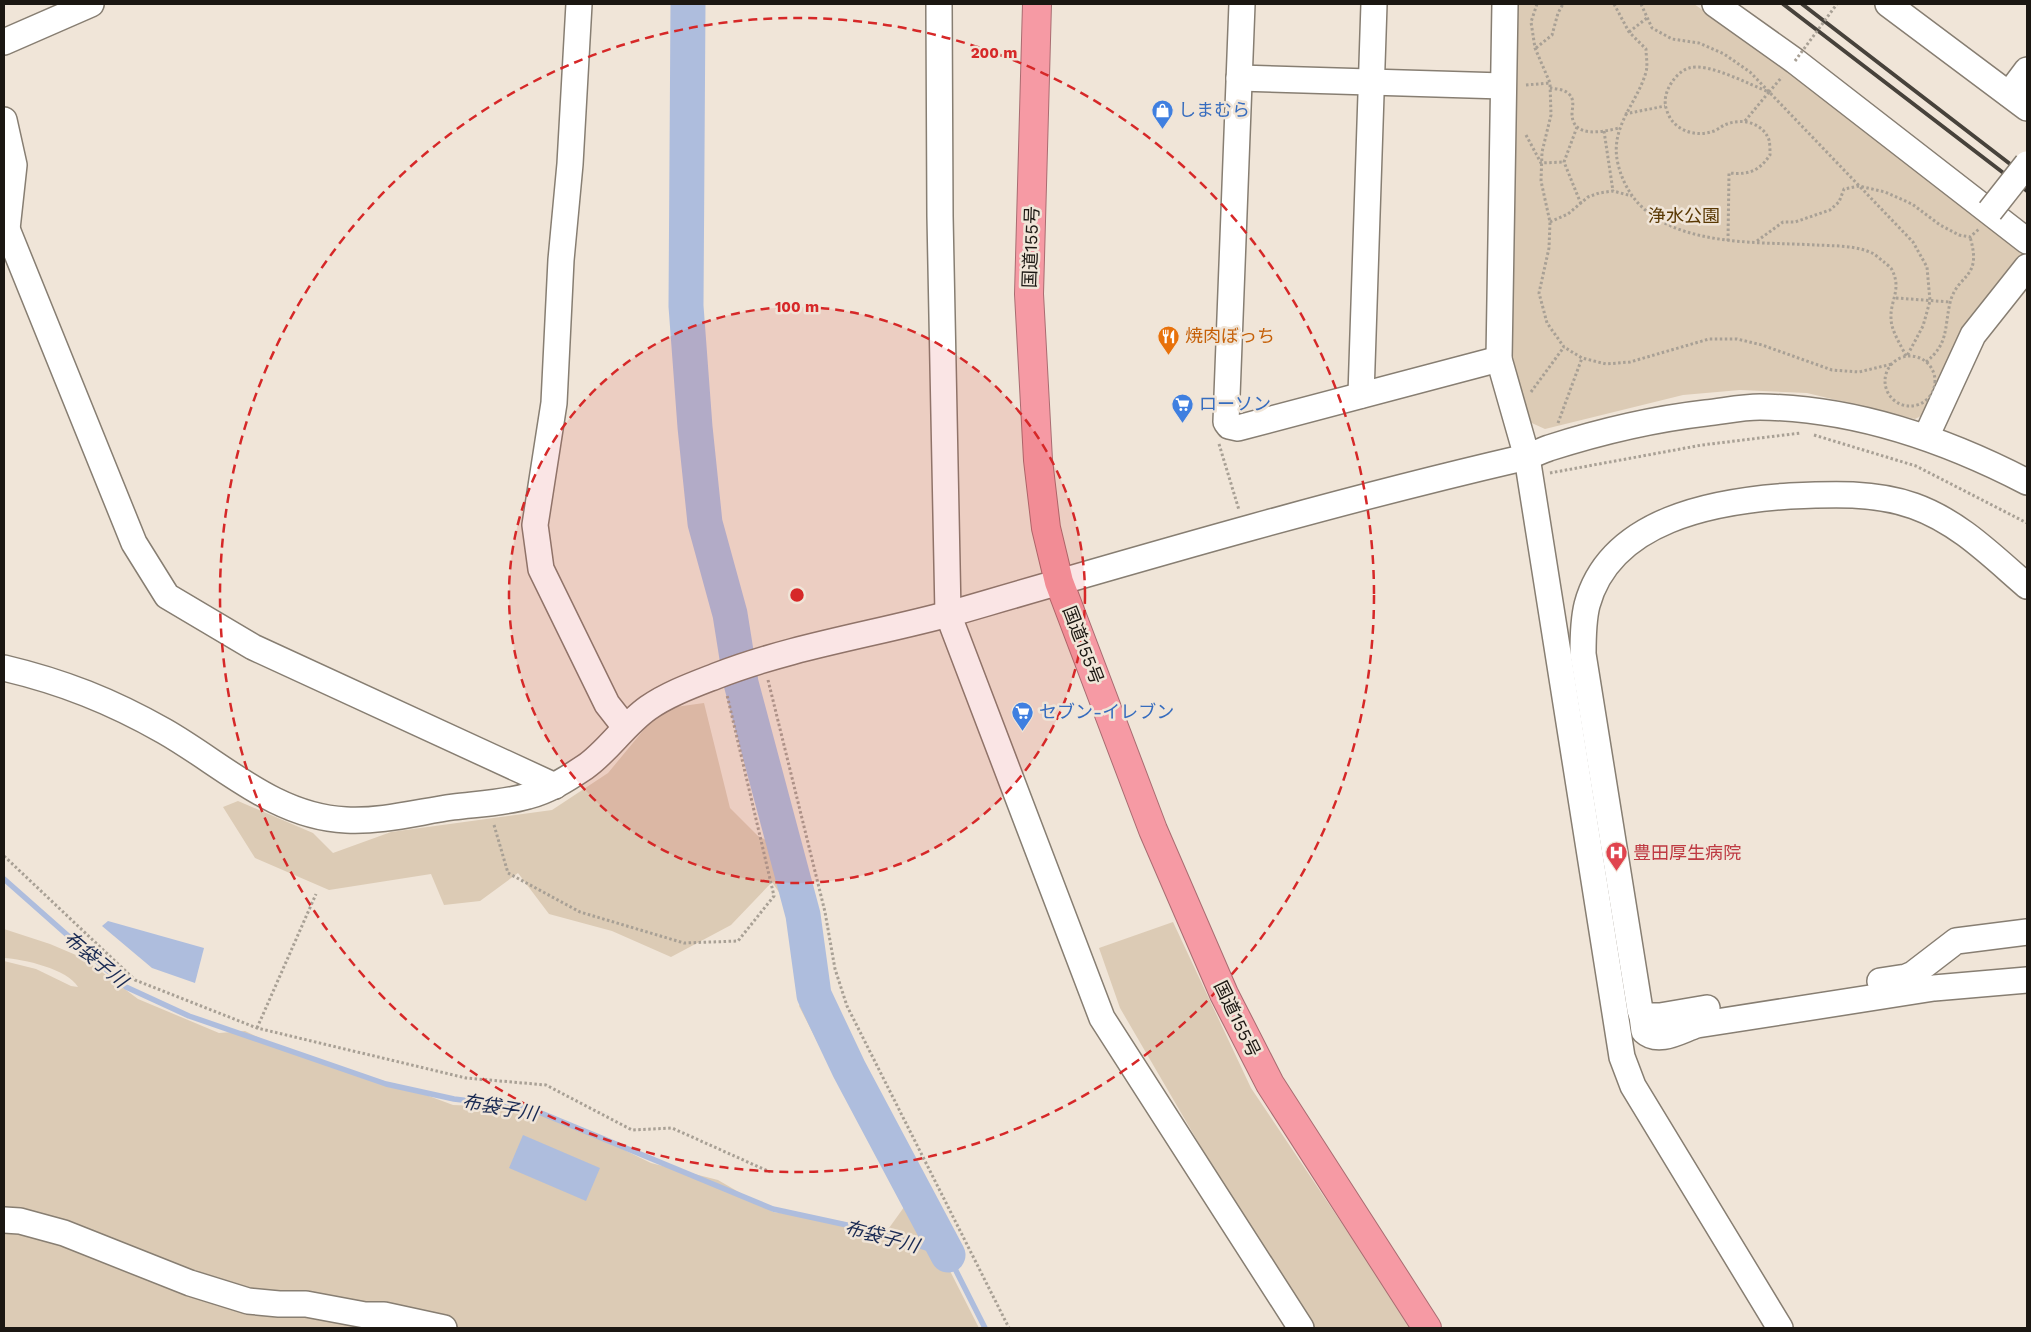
<svg xmlns="http://www.w3.org/2000/svg" width="2031" height="1332" font-family="'Work Sans','Noto Sans JP',sans-serif">
<style>
.green{fill:#dccbb5}
.water{fill:#aebddd}
.lines{fill:none;stroke-linecap:round;stroke-linejoin:round}
.stream{stroke:#aebddd;stroke-width:5.5}
.river{stroke:#aebddd;stroke-width:35}
.minor-casing{stroke:#877e72;stroke-width:28}
.highway-casing{stroke:#a96c71;stroke-width:30}
.path{stroke:#a8a095;stroke-width:3;stroke-dasharray:2.5 2.5;stroke-linecap:butt}
.minor{stroke:#fff;stroke-width:25}
.highway{stroke:#f69aa4;stroke-width:28}
.rail{stroke:#47423b;stroke-width:4}
.minor-bridge-casing{stroke:#877e72;stroke-width:28;stroke-linecap:butt}
.path-bridge{stroke:#a8a095;stroke-width:3;stroke-dasharray:2.5 2.5;stroke-linecap:butt}
.minor-bridge{stroke:#fff;stroke-width:25}
.ring{fill:none;stroke:#d62828;stroke-width:2.5;stroke-dasharray:9 6}
.labels{text-anchor:middle;stroke-width:5;stroke-linejoin:round;paint-order:stroke}
.shop-label{font-size:18px;fill:#366cbe;stroke:#f0e5d8;text-anchor:start}
.park-label{font-size:18px;fill:#593803;stroke:#f0e5d8}
.street-label{font-size:18px;fill:#1b1712;stroke:#f0e5d8}
.food-label{font-size:18px;fill:#c56008;stroke:#f0e5d8;text-anchor:start}
.health-label{font-size:18px;fill:#be3a42;stroke:#f0e5d8;text-anchor:start}
.water-label{font-size:19px;font-style:italic;fill:#182952;stroke:#f0e5d8}
.centre{fill:#d62828;stroke:#f0e5d8;stroke-width:2.5}
.ring-label{font-size:15px;text-anchor:middle;font-weight:bold;fill:#d62828;stroke:#f0e5d8;stroke-width:5;stroke-linejoin:round;paint-order:stroke}
</style>
<rect width="100%" height="100%" fill="#f0e5d8"/>
<g class="green">
<polygon points="1511,4 1694,4 1757,48 2027,256 1927,413 1915,419 1807,393 1740,390 1683,395 1545,429 1523,419 1504,352"/>
<path d="M704 703 730 808 758 836 787 850 807 875 830 991 932 1209 947 1265 979 1328H4V961L36 969 71 986 78 987C68 969 23 959 4 958V929L50 944 83 958 138 999 219 1033 245 1031 287 1051 410 1089 453 1105 526 1108 583 1130 651 1163 718 1180 773 1212 844 1222 884 1235 907 1203 897 1155 852 1065 817 1041 799 1006 817 978 807 933 772 882 731 925 671 957 612 931 549 914 518 873 480 901 444 905 431 874 329 890 255 858 223 807 238 801 313 833 333 853 391 832 552 810 608 773 661 709Z"/>
<polygon points="1173,922 1251,1088 1412,1328 1313,1328 1233,1202 1120,1008 1099,948"/>
</g>
<g class="water">
<polygon points="108,921 204,948 195,983 152,968 102,926"/>
<polygon points="523,1135 600,1168 586,1201 509,1168"/>
</g>
<g class="lines">
<polyline class="stream" points="4,879 126,987 189,1016 386,1084 454,1099 529,1108 773,1209 870,1230 948,1255 985,1328"/>
<polyline class="river" points="688,4 686,306 695,427 705,523 730,614 741,683 803,915 814,995 849,1069 948,1255"/>
<defs>
<g id="minor">
<polyline points="579,4 570,164 561,260 554,403 535,525 541,569 607,704 625,727"/>
<polyline points="939,4 940,216 948,614 1102,1018 1301,1328"/>
<polyline points="1242,4 1226,422 1229,426 1238,428 1499,359"/>
<polyline points="1505,4 1499,359 1527,457 1622,1057 1633,1086 1780,1328"/>
<polyline points="1715,4 1795,61 2027,241"/>
<polyline points="1888,4 2027,108"/>
<polyline points="4,42 91,4"/>
<polyline points="1239,78 1503,86"/>
<polyline points="2009,94 2027,70"/>
<polyline points="4,120 14,165 7,229 4,230"/>
<polyline points="7,229 134,543 167,596 253,647 555,786"/>
<polyline points="1361,395 1374,4"/>
<polyline points="1926,437 1973,335 2027,267"/>
<path d="M2027 586C1992 556 1959 522 1914 506 1875 492 1831 494 1790 496 1715 501 1610 519 1587 605 1583 621 1583 638 1583 654L1640 1010 1642 1016 1644 1031C1659 1045 1681 1030 1697 1025L1934 988 2027 980"/>
<path d="M4 668C63 682 111 701 164 731 222 764 275 817 346 820 381 822 418 812 453 807 477 804 504 803 528 796 548 791 567 779 585 767 608 751 624 725 648 708 668 694 693 685 716 676 793 646 876 634 956 612 1142 558 1329 503 1518 459 1529 457 1538 452 1549 448 1599 432 1654 419 1706 413 1724 411 1742 407 1760 407 1855 408 1944 439 2027 482"/>
<polyline points="1880,981 1906,977 1913,974 1956,941 2027,932"/>
<polyline points="1642,1016 1660,1016 1707,1008"/>
<polyline points="4,1220 20,1221 64,1233 190,1283 248,1301 279,1304 306,1304 365,1315 384,1315 444,1328"/>
</g>
<polyline id="highway" points="1037,4 1029,294 1038,460 1046,528 1059,582 1153,830 1224,994 1270,1084 1427,1328"/>
</defs>
<use href="#minor" class="minor-casing"/>
<use href="#highway" class="highway-casing"/>
<g class="path">
<polyline points="1537,4 1531,22 1535,48 1550,83 1551,115 1542,152 1541,181 1550,222 1549,248 1539,293 1547,323 1564,347 1582,358 1606,364 1630,362 1709,339 1737,339 1762,345 1832,370 1859,372 1892,364"/>
<path d="M1614 4 1629 32 1646 49C1646 56 1648 65 1646 72 1637 104 1609 127 1618 164 1639 250 1747 241 1816 245 1833 246 1855 245 1872 253 1876 255 1880 259 1884 262 1886 264 1891 267 1892 270 1902 289 1890 301 1891 318 1891 331 1901 345 1906 356"/>
<polyline points="1641,4 1652,28 1672,39 1699,43 1724,54 1750,72 1913,242 1927,267 1930,301 1923,326 1907,356"/>
<polyline points="1629,32 1647,18"/>
<polyline points="1536,48 1552,35 1558,13 1563,4"/>
<polyline points="1526,85 1550,83"/>
<path d="M1550 88C1556 89 1564 89 1569 94 1574 99 1573 105 1572 112 1571 139 1602 132 1619 128"/>
<polyline points="1625,114 1665,106"/>
<polyline points="1745,121 1769,92"/>
<polyline points="1577,127 1564,162 1581,204"/>
<polyline points="1604,131 1613,191"/>
<polyline points="1526,135 1541,163 1564,162"/>
<polyline points="1550,222 1568,214 1588,197 1599,193 1613,191 1632,196"/>
<path d="M1728 241 1729 173C1749 175 1759 171 1770 155 1770 151 1770 144 1769 140 1763 123 1743 118 1727 124 1723 125 1719 129 1714 131 1695 138 1673 130 1667 111 1663 101 1666 91 1672 82 1676 76 1682 70 1689 68 1708 62 1750 85 1769 92L1782 77"/>
<polyline points="1757,241 1783,222 1795,222 1830,210 1839,202 1844,189 1859,186 1885,192 1912,204 1940,225 1959,235 1970,237 1979,229"/>
<polyline points="1896,298 1950,302"/>
<circle cx="1910" cy="381" r="25"/>
<path d="M1926 362C1949 343 1944 329 1950 303 1957 273 1983 280 1970 237"/>
<polyline points="1531,392 1564,347"/>
<polyline points="1558,423 1582,358"/>
<polyline points="1814,435 1916,466 2027,523"/>
<polyline points="1219,444 1239,510"/>
<polyline points="1550,473 1702,445 1801,433"/>
<polyline points="768,680 825,912 835,969 847,1006 1009,1328"/>
<polyline points="494,825 508,873 580,912 684,943 738,941 774,896 727,695"/>
<polyline points="4,856 135,980 257,1028 466,1078 546,1085 632,1130 672,1128 770,1172"/>
<polyline points="257,1028 316,894"/>
</g>
<use href="#minor" class="minor"/>
<use href="#highway" class="highway"/>
<g class="rail">
<polyline points="1783,4 2027,191"/>
<polyline points="1802,4 2027,177"/>
</g>
<defs>
<polyline id="minor-bridge" points="1990,211 2027,164"/>
</defs>
<use href="#minor-bridge" class="minor-bridge-casing"/>
<polyline class="path-bridge" points="1795,61 1837,4"/>
<use href="#minor-bridge" class="minor-bridge"/>
</g>
<circle cx="797" cy="595" r="288" fill="#d62828" fill-opacity=".12"/>
<g class="ring">
<circle cx="797" cy="595" r="288"/>
<circle cx="797" cy="595" r="577"/>
</g>
<defs>
<symbol id="shop-pin" viewBox="-11 -11 22 30"><path d="M0 17L-7.5 6A9.5 9.5 0 1 1 7.5 6Z" fill="#3f7fe0" stroke="#f0e5d8"/><path d="M-5-2.5h2.3a2.7 3.5 0 0 1 5.4 0H5L5.5 6h-11ZM-1.5-2.5h3a1.5 2.3 0 0 0-3 0Z" fill="#fff"/></symbol>
<symbol id="restaurant-pin" viewBox="-11 -11 22 30"><path d="M0 17L-7.5 6A9.5 9.5 0 1 1 7.5 6Z" fill="#e8710a" stroke="#f0e5d8"/><path d="M-5-6h1v4h1v-4h1v4h1v-4h1v5L-1.5 .5V6h-2V.5L-5-1ZM5-6V6H3V1.5H1.5Q1.5-4 5-6Z" fill="#fff"/></symbol>
<symbol id="supermarket-pin" viewBox="-11 -11 22 30"><path d="M0 17L-7.5 6A9.5 9.5 0 1 1 7.5 6Z" fill="#3f7fe0" stroke="#f0e5d8"/><path d="M-6-5.5h2.5l.6 2H6L4.5 2H-2.5L-4.4-4H-6ZM-1.5 3.2a1.3 1.3 0 1 0 .1 0ZM3 3.2a1.3 1.3 0 1 0 .1 0Z" fill="#fff"/></symbol>
<symbol id="hospital-pin" viewBox="-11 -11 22 30"><path d="M0 17L-7.5 6A9.5 9.5 0 1 1 7.5 6Z" fill="#e0444e" stroke="#f0e5d8"/><path d="M-5-5h3v3.5h4V-5h3V5h-3V1.5h-4V5h-3Z" fill="#fff"/></symbol>
</defs>
<g fill-rule="evenodd">
<use href="#shop-pin" x="1150" y="98" width="25" height="34"/>
<use href="#restaurant-pin" x="1156" y="324" width="25" height="34"/>
<use href="#supermarket-pin" x="1170" y="392" width="25" height="34"/>
<use href="#supermarket-pin" x="1010" y="700" width="25" height="34"/>
<use href="#hospital-pin" x="1604" y="840" width="25" height="34"/>
</g>
<g class="labels">
<g class="shop-label">
<text x="1178" y="116">しまむら</text>
<text x="1199" y="410">ローソン</text>
<text x="1039" y="718">セブン-イレブン</text>
</g>
<g class="park-label">
<text x="1684" y="222">浄水公園</text>
</g>
<g class="street-label">
<text transform="translate(1031 247) rotate(-88)" y="6">国道155号</text>
<text transform="translate(1083 645) rotate(69)" y="6">国道155号</text>
<text transform="translate(1237 1019) rotate(64)" y="6">国道155号</text>
</g>
<g class="food-label">
<text x="1185" y="342">焼肉ぼっち</text>
</g>
<g class="health-label">
<text x="1633" y="859">豊田厚生病院</text>
</g>
<g class="water-label">
<text transform="translate(96 959) rotate(40)" y="7">布袋子川</text>
<text transform="translate(500 1107) rotate(10)" y="7">布袋子川</text>
<text transform="translate(882 1236) rotate(15)" y="7">布袋子川</text>
</g>
</g>
<circle cx="797" cy="595" r="8" class="centre"/>
<g class="ring-label">
<text x="994" y="58">200 m</text>
<text x="797" y="312">100 m</text>
</g>
<rect width="2031" height="1332" fill="none" stroke="#1b1712" stroke-width="10"/>
</svg>
